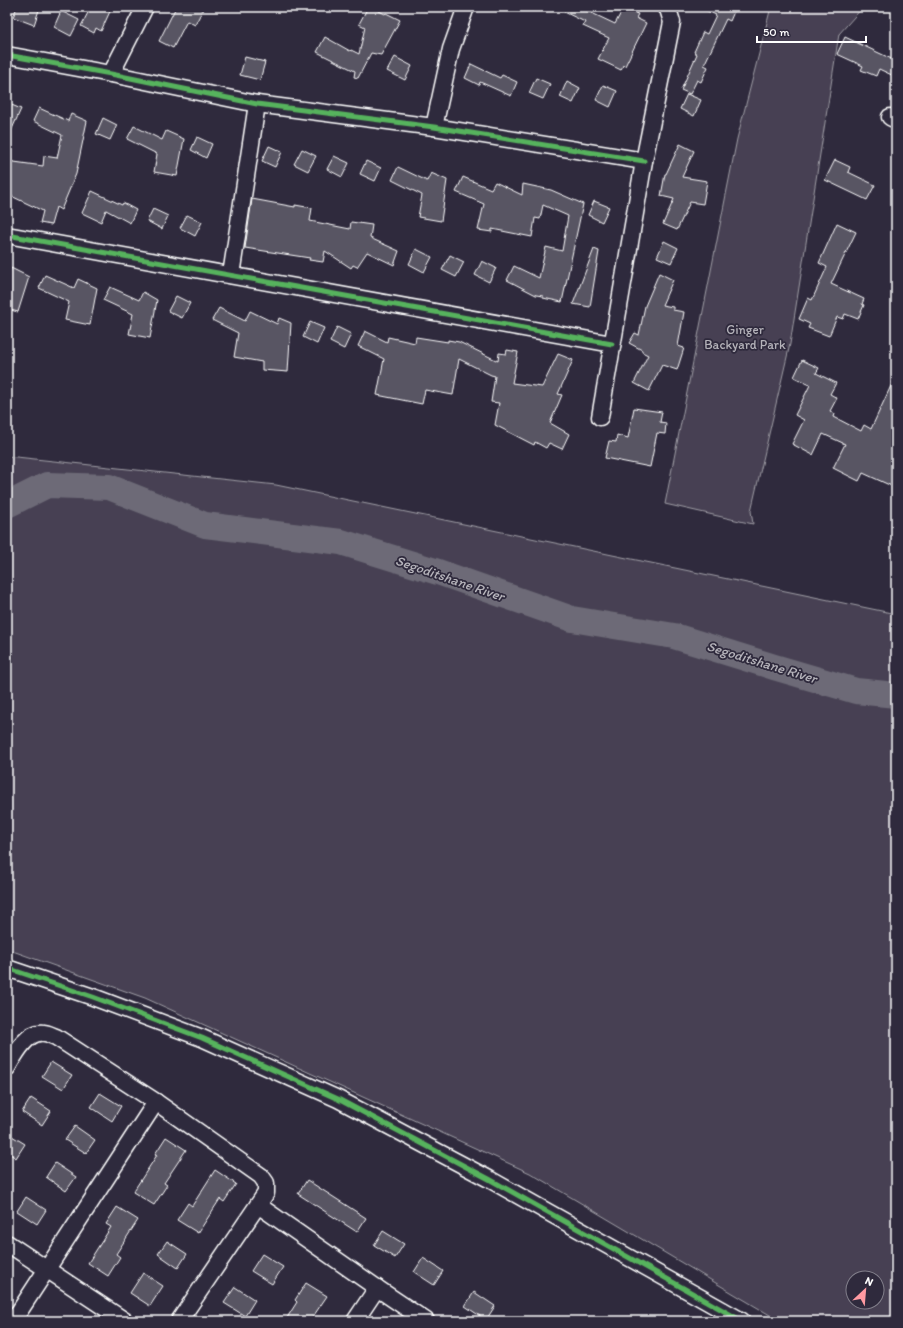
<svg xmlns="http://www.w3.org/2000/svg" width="903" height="1328" font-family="Itim,sans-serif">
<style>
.green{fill:#464152;stroke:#a2a0a8;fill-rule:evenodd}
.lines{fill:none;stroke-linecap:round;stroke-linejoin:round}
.river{stroke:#6d6a77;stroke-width:26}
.building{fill:#595564;stroke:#fff}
.minor-casing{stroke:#fff;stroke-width:19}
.minor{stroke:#2f2a3d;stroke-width:16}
.cycleway-casing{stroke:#2f2a3d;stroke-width:8}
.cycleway{stroke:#56b35d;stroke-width:5}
.labels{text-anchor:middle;stroke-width:3.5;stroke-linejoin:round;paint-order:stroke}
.park-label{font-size:13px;fill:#b5b3ba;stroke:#2f2a3d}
.water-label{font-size:14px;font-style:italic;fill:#b6b4bb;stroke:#2f2a3d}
</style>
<rect width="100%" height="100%" fill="#2f2a3d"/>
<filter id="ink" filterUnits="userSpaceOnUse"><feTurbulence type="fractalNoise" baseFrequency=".025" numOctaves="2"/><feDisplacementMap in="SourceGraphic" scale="8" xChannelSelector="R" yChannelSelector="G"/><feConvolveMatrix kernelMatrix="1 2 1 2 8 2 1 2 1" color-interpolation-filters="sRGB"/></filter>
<g filter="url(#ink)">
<g class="green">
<polygon points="771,7 863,7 839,34 790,344 751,511 753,524 665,504 737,139"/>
<path d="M7 456 276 485 896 614V1321H780L530 1173 145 998 7 949ZM853 1278H877V1302H853Z"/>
</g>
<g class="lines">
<polyline class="river" points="7,505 47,485 109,487 205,525 341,542 438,572 572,619 674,636 774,667 856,691 896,695"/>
</g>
<g class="building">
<polygon points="17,7 40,7 34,25 13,17"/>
<polygon points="91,7 112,7 101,31 96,28 94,33 81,26"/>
<polygon points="176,7 204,7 195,25 187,21 173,48 159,41"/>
<polygon points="368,7 371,7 385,14 386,13 400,20 381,55 371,53 358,78 354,77 355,71 317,52 325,37 350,51 351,50 359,54 365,27 359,24"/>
<polygon points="554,7 579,7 615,24 624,7 628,7 636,11 635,13 638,14 636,18 646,23 625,66 623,65 621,70 598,59 609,38 583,26 585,22"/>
<polygon points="699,7 736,7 730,21 726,19 704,65 708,67 701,82 697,80 690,94 681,90 697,54 694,52 703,32 707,34 716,15"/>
<polygon points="61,11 79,20 71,36 54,27"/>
<polygon points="845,37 896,61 896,77 879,69 876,76 861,70 863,66 837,54"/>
<polygon points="245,57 265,62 260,80 240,75"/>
<polygon points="395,57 412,66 405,80 387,71"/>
<polygon points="471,64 500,78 502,75 517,82 511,96 480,82 479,85 465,78"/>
<polygon points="536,78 550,84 543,99 529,93"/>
<polygon points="567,81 580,88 573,103 560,97"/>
<polygon points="603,85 617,91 610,107 596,100"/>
<polygon points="687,94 701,100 694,116 680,109"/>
<polygon points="7,103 21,109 7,140"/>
<polygon points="39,108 68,121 71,114 87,121 76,174 61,210 56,207 51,225 40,223 43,211 7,194 7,161 43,166 44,156 57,158 62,135 33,121"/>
<polygon points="103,118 117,125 110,140 96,134"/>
<polygon points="134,126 162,140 166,131 184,139 177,176 154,172 157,154 127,139"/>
<polygon points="197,137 212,144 206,158 191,150"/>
<polygon points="680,144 694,151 682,177 707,181 703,204 690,202 677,230 663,224 674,199 661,196 665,174 666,174"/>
<polygon points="269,146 282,152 275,167 262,161"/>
<polygon points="302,149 316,156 308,171 294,164"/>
<polygon points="334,156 349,163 342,177 327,169"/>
<polygon points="835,160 850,167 848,172 875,185 867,200 825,180"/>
<polygon points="366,161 381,168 375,181 360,174"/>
<polygon points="398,167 427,181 431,173 447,180 441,221 418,217 422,195 392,180"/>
<polygon points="463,177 491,189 495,182 522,195 523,184 551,190 583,204 562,302 543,298 543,296 536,295 507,280 514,266 539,278 546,247 562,251 568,216 543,205 540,219 535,218 532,237 492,229 492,232 478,230 484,204 456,192"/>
<polygon points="92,191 122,205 123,203 136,210 130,223 106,210 101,222 82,213"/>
<polygon points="252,199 295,207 295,205 312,208 310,221 350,229 351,222 372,225 370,238 399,251 394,265 367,252 357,267 353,265 351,268 325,251 323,262 309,260 310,258 245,248"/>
<polygon points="594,201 609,207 602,222 588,215"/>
<polygon points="153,209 168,216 162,229 147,221"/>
<polygon points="187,215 202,222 195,236 180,228"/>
<polygon points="837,223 856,232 831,284 864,299 862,304 864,305 858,319 845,314 843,319 837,317 829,336 808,328 810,324 799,319 808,298 812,300 827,267 819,263"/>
<polygon points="664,241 678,248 671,263 657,257"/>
<polygon points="416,249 432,257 424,272 409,264"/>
<polygon points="594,249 599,251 590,307 573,304"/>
<polygon points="450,255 464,262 456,277 442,270"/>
<polygon points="482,261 496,268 489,282 475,275"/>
<polygon points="11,268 29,277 18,312 7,309 7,278"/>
<polygon points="659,273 673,280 662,305 673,307 673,310 684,312 678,346 684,348 677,370 662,365 649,391 634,383 648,355 642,352 642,350 629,343 635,333 639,335 645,306"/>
<polygon points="45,275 74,288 78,279 97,288 90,325 65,320 69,302 39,288"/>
<polygon points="110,287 139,300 143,292 157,300 150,338 129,334 133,314 103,300"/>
<polygon points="176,296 190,303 182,318 168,311"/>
<polygon points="219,308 245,321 250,311 277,324 279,318 291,323 288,372 262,370 262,362 234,357 238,333 212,320"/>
<polygon points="310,322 324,328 317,344 303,337"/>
<polygon points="337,327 351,334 344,349 330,342"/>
<polygon points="365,331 387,342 388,337 415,343 416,337 448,342 448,340 459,342 498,361 499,353 506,354 507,350 518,352 512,383 542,387 558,354 573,360 558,394 562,395 550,423 569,434 562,449 549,443 546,448 535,442 534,445 495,425 499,403 491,402 495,376 491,375 459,359 453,395 425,390 422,404 377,395 384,359 358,346"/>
<polygon points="802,360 819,368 816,373 836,383 830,394 837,398 830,411 835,414 834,417 861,431 864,425 871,429 896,375 896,488 863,473 859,481 833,468 845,444 823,434 813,455 792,444 804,420 795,415 810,385 794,377"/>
<polygon points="634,408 662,412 660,422 666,423 665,434 657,433 650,467 605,458 609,441 616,442 617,435 628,438"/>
<polygon points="51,1062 72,1075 63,1089 42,1076"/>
<polygon points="100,1093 121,1106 112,1121 91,1107"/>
<polygon points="31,1098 51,1111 42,1125 22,1112"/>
<polygon points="75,1126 95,1140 86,1153 65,1140"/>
<polygon points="7,1133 25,1144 16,1158 7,1152"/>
<polygon points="166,1137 186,1150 164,1183 167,1185 154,1205 133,1192 157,1155 155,1154"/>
<polygon points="55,1163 76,1177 66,1191 46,1177"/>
<polygon points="215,1170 236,1184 224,1202 220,1199 198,1233 177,1220 188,1203 192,1206"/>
<polygon points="307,1180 366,1218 357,1232 298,1194"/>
<polygon points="26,1197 46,1210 37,1224 17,1211"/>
<polygon points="117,1207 138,1220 116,1254 120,1257 108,1276 88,1263 111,1227 106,1224"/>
<polygon points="383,1231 404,1244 395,1258 374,1245"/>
<polygon points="167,1241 187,1254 178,1268 158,1254"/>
<polygon points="262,1254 283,1267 272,1284 251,1271"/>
<polygon points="423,1258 443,1271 434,1285 414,1272"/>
<polygon points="143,1273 163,1286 150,1306 130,1293"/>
<polygon points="306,1283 327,1296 310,1321 285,1321 297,1302 295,1300"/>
<polygon points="235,1287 255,1300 245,1316 224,1303"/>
<polygon points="474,1292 495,1306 486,1320 465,1306"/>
</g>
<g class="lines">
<defs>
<g id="minor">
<polyline points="7,55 111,74 257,104 434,127 644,161"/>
<polyline points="111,74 145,7"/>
<polyline points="890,117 896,120"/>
<polyline points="434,127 451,49 466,7"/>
<polyline points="7,235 612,344"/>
<polyline points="231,275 257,104"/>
<polyline points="600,417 644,161 672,22 668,9 666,7"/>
<polyline points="7,968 93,997 202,1038 338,1099 489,1179 742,1321"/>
<path d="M7 1068C14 1056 27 1030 44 1033 48 1033 52 1036 56 1037L156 1102 261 1176 266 1183V1193L179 1321"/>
<polyline points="258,1205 377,1288 426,1321"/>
<polyline points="7,1243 125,1321"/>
<polyline points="13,1321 156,1102"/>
<polyline points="355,1321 377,1288"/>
</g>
</defs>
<use href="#minor" class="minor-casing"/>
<use href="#minor" class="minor"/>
<defs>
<g id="cycleway">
<polyline points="7,55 111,74 257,104 434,127 644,161"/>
<polyline points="7,235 612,344"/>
<polyline points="7,968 93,997 202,1038 338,1099 489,1179 742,1321"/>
</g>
</defs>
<use href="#cycleway" class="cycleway-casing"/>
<use href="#cycleway" class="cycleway"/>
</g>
</g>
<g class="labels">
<g class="park-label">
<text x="745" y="334">Ginger<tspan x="745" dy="15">Backyard Park</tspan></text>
</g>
<g class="water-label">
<text transform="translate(450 578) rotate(19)" y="5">Segoditshane River</text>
<text transform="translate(762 662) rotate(17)" y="5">Segoditshane River</text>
</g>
</g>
<rect width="903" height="1328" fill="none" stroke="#2f2a3d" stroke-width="24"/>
<rect x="12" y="12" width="879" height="1304" fill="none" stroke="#fff" stroke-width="1.5" filter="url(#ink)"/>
<g transform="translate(865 1290) rotate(26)"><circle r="19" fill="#2f2a3d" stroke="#827f8b"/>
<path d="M0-3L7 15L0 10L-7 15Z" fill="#ff9aa2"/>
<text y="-6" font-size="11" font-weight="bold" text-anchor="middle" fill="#ffffff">N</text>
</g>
<path d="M757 36v6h109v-6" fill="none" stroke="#ffffff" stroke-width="2"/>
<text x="763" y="36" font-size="12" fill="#ffffff" stroke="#2f2a3d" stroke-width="3" paint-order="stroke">50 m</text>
</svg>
